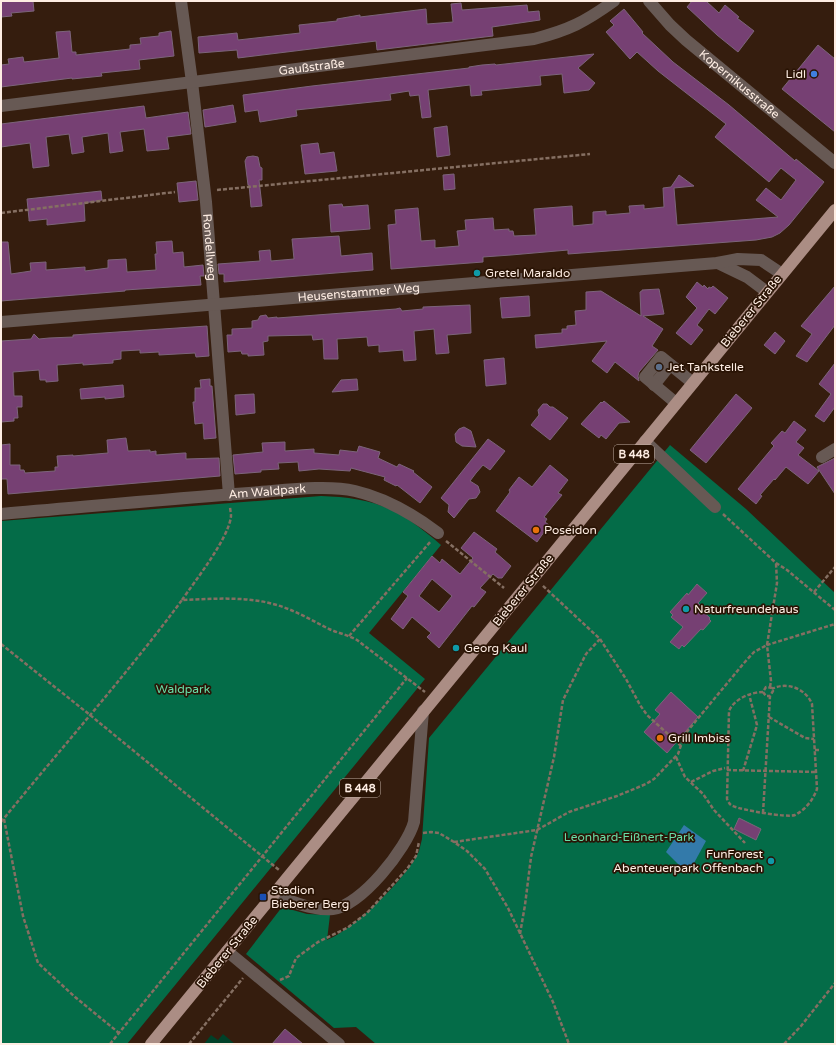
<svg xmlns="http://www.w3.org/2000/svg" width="836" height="1045" font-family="'Varela Round',sans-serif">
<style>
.green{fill:#004129}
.forest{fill:#046c48}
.water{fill:#337aaa}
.building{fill:#764073;stroke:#7c647a;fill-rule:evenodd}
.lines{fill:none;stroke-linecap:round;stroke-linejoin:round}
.path{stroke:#856f62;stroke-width:2.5;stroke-dasharray:4 2;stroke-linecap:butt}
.minor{stroke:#675954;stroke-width:12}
.major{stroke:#ab8d84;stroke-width:12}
.shop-dot{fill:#3f7fe0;stroke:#2a1405;stroke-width:1.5}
.culture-dot{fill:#0f9aa8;stroke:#2a1405;stroke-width:1.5}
.service-dot{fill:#5c6f8a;stroke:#2a1405;stroke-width:1.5}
.food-dot{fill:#e8710a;stroke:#2a1405;stroke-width:1.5}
.transit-dot{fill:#1a4fb4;stroke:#2a1405;stroke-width:1.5}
.labels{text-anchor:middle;stroke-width:3.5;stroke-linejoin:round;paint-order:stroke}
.shield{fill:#2a1405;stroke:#beaca0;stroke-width:1}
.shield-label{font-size:11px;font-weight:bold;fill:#feede3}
.street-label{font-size:12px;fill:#feede3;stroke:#2a1405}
.poi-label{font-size:12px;fill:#feede3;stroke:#2a1405;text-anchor:start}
.park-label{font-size:12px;fill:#69dea8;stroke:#2a1405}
</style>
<rect width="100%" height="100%" fill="#351d0e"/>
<polygon class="green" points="223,1034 235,1044 204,1044 211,1035 218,1040"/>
<g class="forest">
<path d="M670 445 746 509 835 593V1044H376L356 1027 334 1028 246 954 282 907 307 914 330 915 327 940C354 929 407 878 419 851 420 847 421 843 422 839L429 738Z"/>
<path d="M321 496C354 497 385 502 412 522 422 529 432 537 441 545L369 633 425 679 127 1044H1V521Z"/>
</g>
<polygon class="water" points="684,825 706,841 688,874 666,852"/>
<g class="building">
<polygon points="1,1 33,1 34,11 11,13 12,16 1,17"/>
<polygon points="692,1 706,1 719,13 725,5 739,17 737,18 754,31 738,52 717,35 687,7"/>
<polygon points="461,3 462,10 527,5 528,12 539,11 540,20 492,27 493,36 377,50 376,41 238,58 237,50 199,53 198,37 237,33 238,40 300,33 299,25 337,21 337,19 360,15 360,17 426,9 427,24 453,22 451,4"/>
<polygon points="624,9 643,32 642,33 673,62 729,105 795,161 796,159 824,182 789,225 780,233 772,237 756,240 568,254 568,250 511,255 483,257 483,262 391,269 388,225 396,224 395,210 418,208 421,241 435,240 435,248 459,246 457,231 466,230 465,220 493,218 494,230 509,229 509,231 513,231 514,236 536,235 534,209 572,206 573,226 593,224 593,212 606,211 606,215 630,213 629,206 644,205 644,209 664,207 663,188 671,187 679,175 694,186 674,188 677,225 778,217 756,200 766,188 781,200 796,180 781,168 769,182 715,137 726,124 658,71 637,52 630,59 606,32 614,25 610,21"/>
<polygon points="70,31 72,52 76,52 76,55 130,49 130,45 141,44 140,38 159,36 159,33 171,31 174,56 139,60 140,69 101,73 102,76 72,79 72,78 1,87 1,65 9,64 8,59 23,57 24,62 59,58 56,32"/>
<polygon points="818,45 835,59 835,132 782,89"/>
<polygon points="594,54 578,68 595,83 589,90 564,93 562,74 540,76 541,85 481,91 482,95 471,96 470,85 428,90 431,117 422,118 419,95 410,96 409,91 390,94 391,100 296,110 297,116 272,120 260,122 258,110 245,112 243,95 312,86 469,68 469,67 482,65 495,64 496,65"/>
<polygon points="233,105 236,122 205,127 203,110"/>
<polygon points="144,106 146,118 188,112 191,134 167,137 169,149 147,151 144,129 120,132 123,151 110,153 108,133 82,137 84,152 72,154 69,134 46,137 49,166 33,168 30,143 1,147 1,124"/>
<polygon points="447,126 450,155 437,157 434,128"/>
<polygon points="318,143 320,154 334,152 337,171 305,174 301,145"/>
<polygon points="253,156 258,157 260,167 262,168 262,180 259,180 262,206 251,207 249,185 248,185 245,161 247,157"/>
<polygon points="454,174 455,189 444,190 443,175"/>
<polygon points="196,181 198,200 179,202 177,183"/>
<polygon points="101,191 102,200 84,203 85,221 47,225 47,219 29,221 29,219 27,199"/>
<polygon points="342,204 343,207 368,205 370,229 331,232 329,205"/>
<polygon points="339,236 341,256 372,253 373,270 224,282 224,274 219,274 218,264 260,261 259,251 270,250 271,261 294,259 292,239"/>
<polygon points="172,241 173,253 183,252 184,267 203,265 204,276 200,276 201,285 125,290 125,291 1,301 1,242 8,242 11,274 31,271 30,263 46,262 46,270 85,267 85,271 108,268 108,260 126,259 127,272 156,270 155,254 157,254 156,242"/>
<polygon points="697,282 703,287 704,285 708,289 709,287 711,288 713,286 728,298 715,314 709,309 697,325 703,330 691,345 676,333 697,308 686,297"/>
<polygon points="835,286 835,325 807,362 796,356 812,334 801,326"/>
<polygon points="659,289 664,314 643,316 663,329 652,346 658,350 639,372 638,376 639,381 615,362 607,373 592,361 607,341 536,348 535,335 562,333 562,329 567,329 567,326 576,325 575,311 586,310 586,292 601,291 641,316 640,292 642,291 642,290"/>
<polygon points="529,296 530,316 502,318 500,298"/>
<polygon points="470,305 471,333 447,335 449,353 436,354 434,329 414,331 416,360 404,361 403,350 379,352 379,345 368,346 367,337 337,339 338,359 324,359 323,339 313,340 312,335 268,336 268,341 263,342 264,355 248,356 248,354 242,354 241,351 228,352 227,335 232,335 232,329 252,328 252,321 258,320 260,316 266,315 268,318 277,317 277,318 396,309 400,308 402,311 423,309 423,307"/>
<polygon points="207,326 209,356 196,357 195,353 159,355 159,352 140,353 140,350 121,351 121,359 113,360 113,363 83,365 83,363 57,365 58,381 46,382 46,380 40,380 39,370 13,372 14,396 22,396 22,407 17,407 18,418 14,418 14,421 1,422 1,341 31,339 34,334 39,339 49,338 73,337 73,335"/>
<polygon points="775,332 785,341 775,354 764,345"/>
<polygon points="504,358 506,384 486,386 484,360"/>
<polygon points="835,363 835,407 824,422 815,416 831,394 819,384"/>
<polygon points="210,379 210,386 212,386 216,438 204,439 203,423 195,424 193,402 195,402 195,388 201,388 200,380"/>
<polygon points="357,379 358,390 332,392 341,380"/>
<polygon points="123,385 124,397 105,399 105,397 81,399 80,389"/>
<polygon points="254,394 255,413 236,415 235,395"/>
<polygon points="736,394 752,408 706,463 690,450"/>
<polygon points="604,401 630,422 619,423 606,439 601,435 599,438 581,424 601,402 602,403"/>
<polygon points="543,404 547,404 550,407 553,407 568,418 550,440 531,425 539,415 538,410"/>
<polygon points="794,421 806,430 796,442 804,448 798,455 819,471 808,484 786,467 775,480 774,479 760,495 762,496 756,504 738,489 774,446 771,443 782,431 785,433"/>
<polygon points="464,427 471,431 476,447 462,446 456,442 455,434 459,429"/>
<polygon points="126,438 128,451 150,450 150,452 156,451 156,455 184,453 186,453 186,459 219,458 220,476 8,494 7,479 1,479 1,445 10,444 10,465 20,465 20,470 24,470 25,473 55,471 55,467 58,467 57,456 73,455 73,456 108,453 107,440"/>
<polygon points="488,439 505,451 490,470 483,465 476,473 470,481 478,486 480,492 476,498 469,499 454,518 448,512 449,505 441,498"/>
<polygon points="285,442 285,451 314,449 314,453 339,455 340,450 357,452 359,446 380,452 378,458 397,467 399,464 414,471 413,472 432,487 420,503 397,485 396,486 384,480 385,477 351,468 350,471 319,469 299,471 298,462 278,463 279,469 261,470 261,472 235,474 233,455 263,452 262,443"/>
<polygon points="835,458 835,494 817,467"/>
<polygon points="550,465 568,480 558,493 562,495 544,517 547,519 545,522 549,525 537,542 496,511 510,492 509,490 519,477 532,487"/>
<path d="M474 532 497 549 495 552 511 566 502 578H498L493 574 480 588 486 592 474 607 472 606 439 648 427 637 431 633 412 617 403 629 391 619 408 596 403 592 432 556 440 563 442 559 460 574 473 558 461 548ZM432 579 452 596 439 612 419 596Z"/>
<polygon points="697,584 707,593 698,603 702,607 700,609 710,618 709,619 711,621 703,630 701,629 684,647 682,645 679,649 670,642 683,627 671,617 673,615 670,612 687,593 688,595"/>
<polygon points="671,692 698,717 667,753 644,732 660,714 655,710"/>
<polygon points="739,818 761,829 756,840 734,829"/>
<polygon points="285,1029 303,1044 272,1044"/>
</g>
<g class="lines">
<g class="path">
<polyline points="217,190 590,154"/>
<polyline points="1,213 175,192"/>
<polyline points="723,514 776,563 787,570 835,610"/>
<polyline points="446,541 504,588"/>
<polyline points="814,592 835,567"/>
<path d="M182 600C195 581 229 538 231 516 231 513 230 509 230 506"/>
<polyline points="349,636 431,541"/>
<polyline points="600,639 626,679 640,705 647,715 681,746"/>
<polyline points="1,644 90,715 279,870"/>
<polyline points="770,687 771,681 767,645 835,624"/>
<path d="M763 692C751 692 734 699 729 711L727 799C729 803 730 805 733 806 741 810 788 818 795 815 806 809 813 800 817 789L812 704C806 689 787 681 772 689"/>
<polyline points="763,692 766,696 770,696"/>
<polyline points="769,717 805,738 814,739"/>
<polyline points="815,750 820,750"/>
<polyline points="676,757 685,777 703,794 714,810 745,843"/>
<polyline points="727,770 816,772"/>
<polyline points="743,771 757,725 749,694"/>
<polyline points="691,782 713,771 725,768"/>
<polyline points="763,813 770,696 773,691 772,688 766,687 763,692"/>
<polyline points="4,819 23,916 38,963 75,997 119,1033"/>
<path d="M1 822C61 748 125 677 182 600 211 599 244 596 273 604 293 609 311 620 329 629 338 633 348 635 357 640L425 692"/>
<polyline points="423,833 431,832 439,833 454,842 467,851 485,869 508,908 553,1002 569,1044"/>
<polyline points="454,842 537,830 569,812 617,796 646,784 654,779 678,754 685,734 744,663 754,652 767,645 777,583 776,563"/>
<polyline points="520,934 525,905 531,857 554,757 563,700 586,654 600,639 542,585"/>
<polyline points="280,980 289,976 296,958 318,942 347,928 367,913 407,869 416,856 419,842"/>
<polyline points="110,1044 407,678"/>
<polyline points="189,1044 243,978"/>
<polyline points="784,1044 801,1026 835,983"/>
</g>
<g class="minor">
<path id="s1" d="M181 1 192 82 206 202 229 495"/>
<path id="s2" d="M649 1 670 25 686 40 835 163"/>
<path id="s3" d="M1 106 534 39C569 30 585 22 614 1"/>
<polyline points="718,263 747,277 767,292"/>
<path id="s4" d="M1 322 717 263 738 259 761 260 782 274"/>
<polyline points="654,385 670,365"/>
<polyline points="676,403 645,377 661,357 693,383"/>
<polyline points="645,441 715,507"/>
<polyline points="822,457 835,449"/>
<path id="s5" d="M1 514C84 507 166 499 249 493 280 491 325 484 355 491 385 498 413 514 438 533"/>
<path d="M274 895C292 901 312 911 333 909 361 906 407 848 414 822L423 711"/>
<polyline points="227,951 339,1044"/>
</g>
<polyline class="major" points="151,1044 835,210"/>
</g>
<circle class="shop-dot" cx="814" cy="74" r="4"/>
<g class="culture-dot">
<circle cx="477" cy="273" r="4"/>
<circle cx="686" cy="609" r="4"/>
<circle cx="456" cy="648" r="4"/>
<circle cx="771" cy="861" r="4"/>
</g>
<circle class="service-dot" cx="659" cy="367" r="4"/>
<g class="food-dot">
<circle cx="536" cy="530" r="4"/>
<circle cx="660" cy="738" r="4"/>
</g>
<rect class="transit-dot" x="259" y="893" width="8" height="8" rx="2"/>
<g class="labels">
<g class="shield">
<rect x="614" y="445" width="40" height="18" rx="3"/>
<rect x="340" y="779" width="40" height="18" rx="3"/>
</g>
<g class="shield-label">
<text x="634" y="458">B 448</text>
<text x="360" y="792">B 448</text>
</g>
<g class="street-label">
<text dy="4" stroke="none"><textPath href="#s3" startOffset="313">Gaußstraße</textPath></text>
<text dy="4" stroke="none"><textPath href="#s2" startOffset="123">Kopernikusstraße</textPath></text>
<text dy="4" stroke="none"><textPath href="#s1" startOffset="248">Rondellweg</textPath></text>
<text dy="4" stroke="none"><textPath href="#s4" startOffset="359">Heusenstammer Weg</textPath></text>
<text transform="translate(751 311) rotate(-51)" y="4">Bieberer Straße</text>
<text dy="4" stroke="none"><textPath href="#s5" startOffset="267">Am Waldpark</textPath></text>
<text transform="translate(523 590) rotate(-51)" y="4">Bieberer Straße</text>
<text transform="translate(227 952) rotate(-51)" y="4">Bieberer Straße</text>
</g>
<g class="poi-label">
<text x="806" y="78" text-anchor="end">Lidl</text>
<text x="485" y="277">Gretel Maraldo</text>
<text x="667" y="371">Jet Tankstelle</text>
<text x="544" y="534">Poseidon</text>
<text x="694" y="613">Naturfreundehaus</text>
<text x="464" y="652">Georg Kaul</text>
<text x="668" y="742">Grill Imbiss</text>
<text x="763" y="858" text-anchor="end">FunForest<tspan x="763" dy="14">Abenteuerpark Offenbach</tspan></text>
<text x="271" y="894">Stadion<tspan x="271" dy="14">Bieberer Berg</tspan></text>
</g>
<g class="park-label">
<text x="183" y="693">Waldpark</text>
<text x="629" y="841">Leonhard-Eißnert-Park</text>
</g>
</g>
<rect width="836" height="1045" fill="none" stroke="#feede3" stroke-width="4"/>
</svg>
